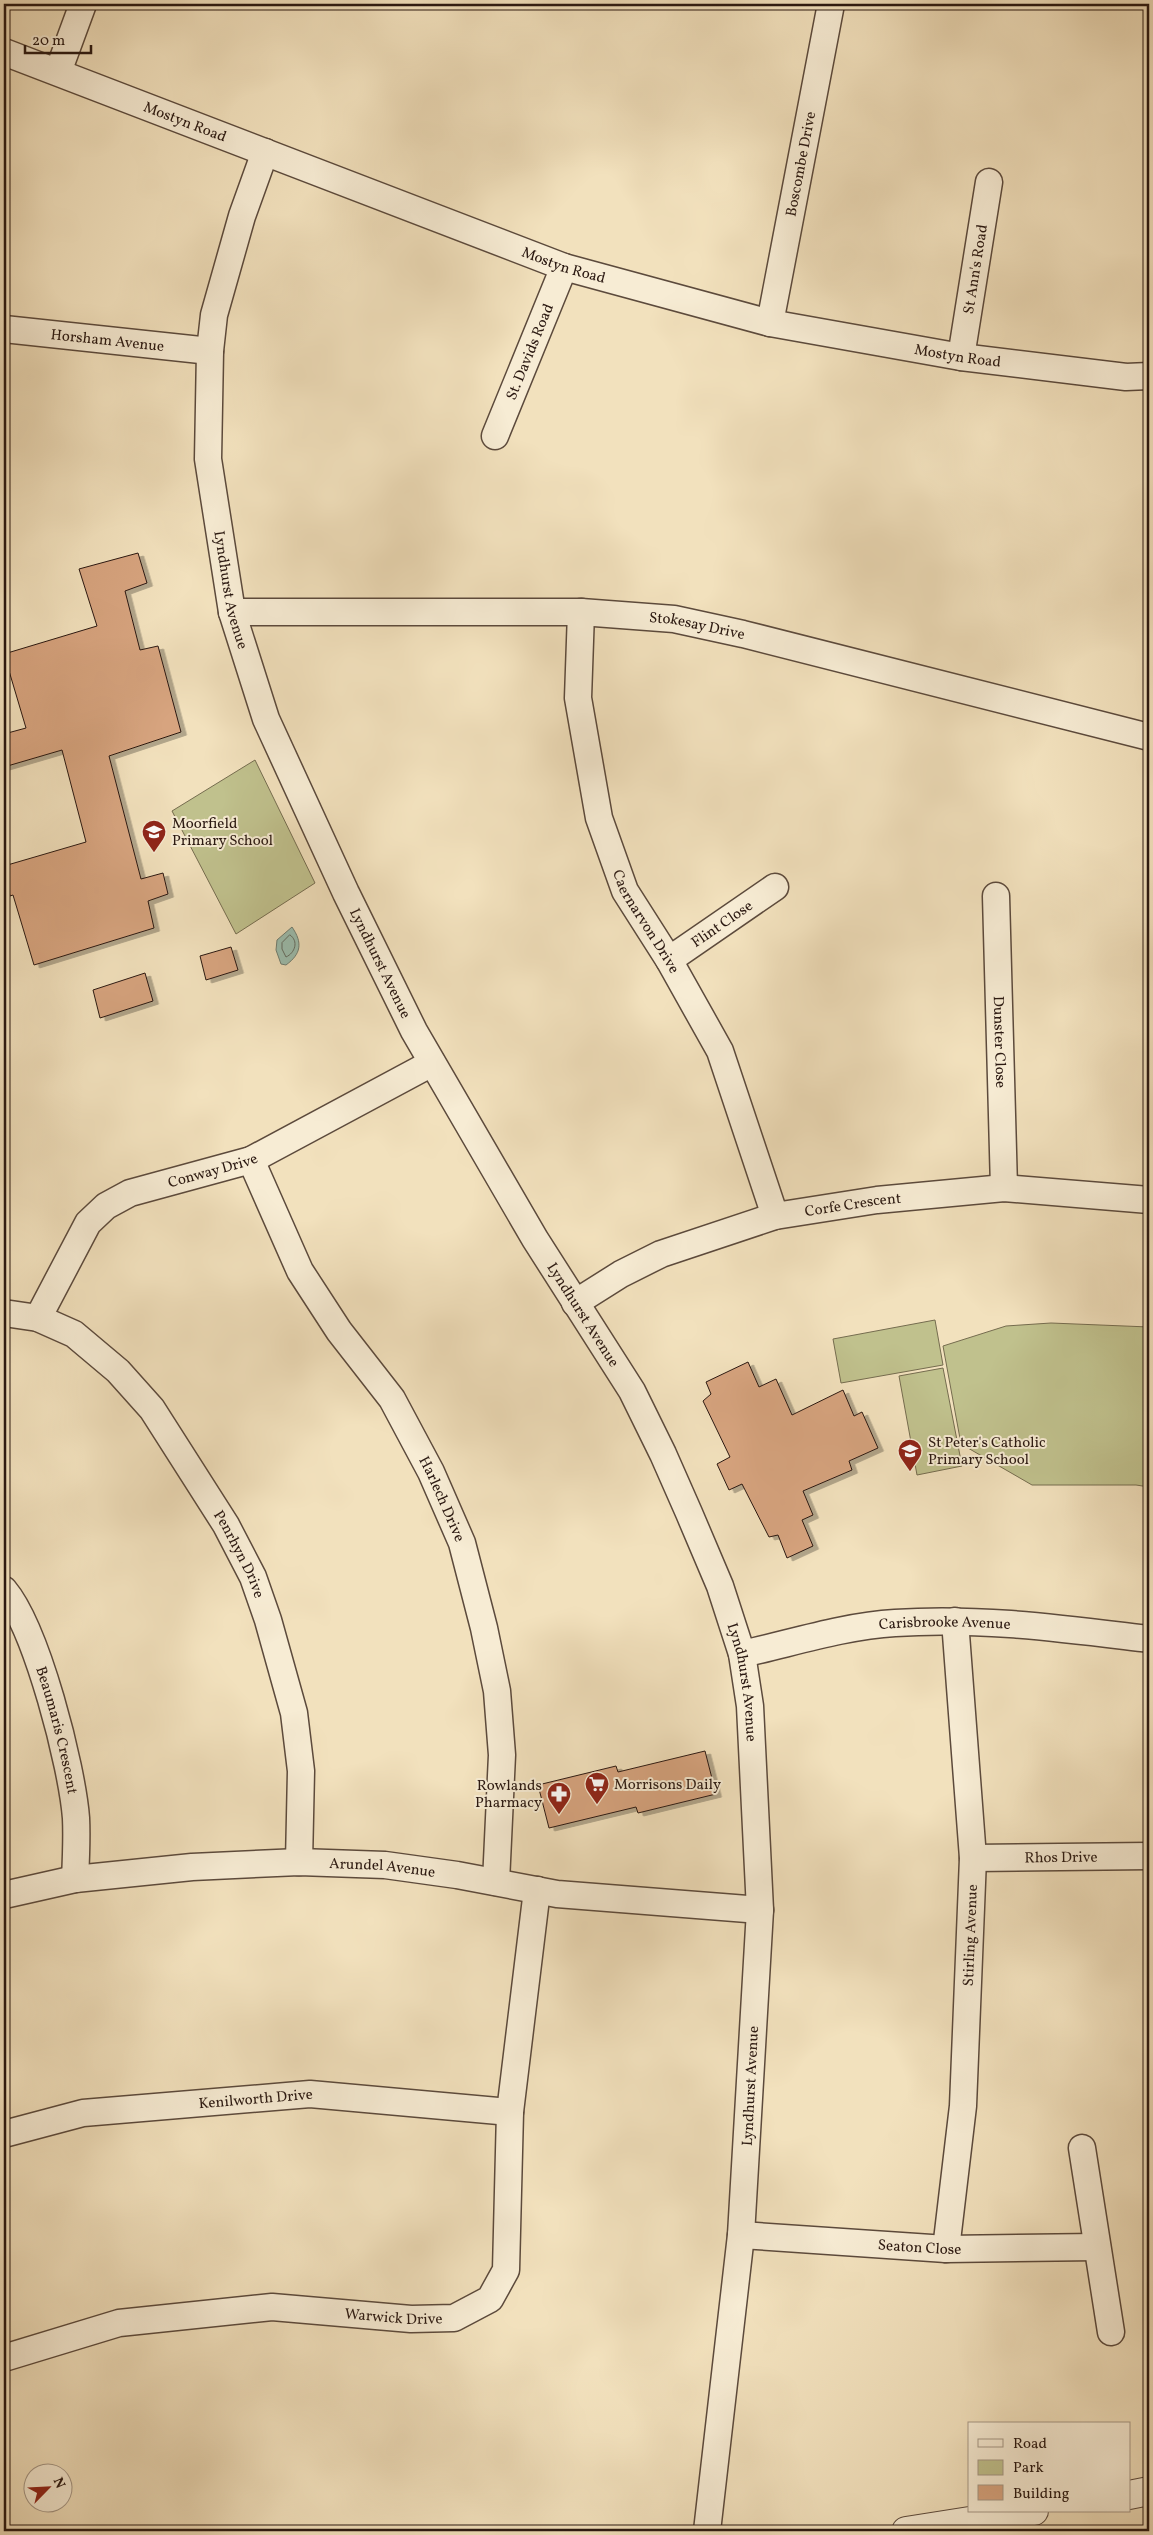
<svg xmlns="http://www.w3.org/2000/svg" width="1153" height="2535" font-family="Vollkorn,serif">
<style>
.green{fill:#c0c18d;stroke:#756c4f}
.water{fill:#9bbeaf;stroke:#6e7c70}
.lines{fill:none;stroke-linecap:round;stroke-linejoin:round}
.shore{stroke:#626b60;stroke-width:1}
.building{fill:#d7a47f;stroke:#2a1811;filter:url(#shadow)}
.minor-casing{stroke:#5c4a3c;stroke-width:29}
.tertiary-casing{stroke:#5c4a3c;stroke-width:30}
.minor{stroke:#f7ecd4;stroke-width:26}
.tertiary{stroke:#f7ecd4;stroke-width:28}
.labels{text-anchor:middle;stroke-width:4;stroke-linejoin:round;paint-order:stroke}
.street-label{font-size:15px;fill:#2a1811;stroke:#f7ecd4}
.poi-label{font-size:15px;fill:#2a1811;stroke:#f7ecd4;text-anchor:start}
</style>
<defs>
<filter id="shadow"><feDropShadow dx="5.5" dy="3" stdDeviation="0" flood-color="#0004"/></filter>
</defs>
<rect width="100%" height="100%" fill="#f2e1bd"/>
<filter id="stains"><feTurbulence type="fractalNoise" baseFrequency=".004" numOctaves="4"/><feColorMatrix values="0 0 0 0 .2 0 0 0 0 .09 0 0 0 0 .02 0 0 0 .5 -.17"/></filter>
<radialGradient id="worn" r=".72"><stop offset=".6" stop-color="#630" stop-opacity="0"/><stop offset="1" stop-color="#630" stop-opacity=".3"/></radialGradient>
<g class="green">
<polygon points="255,760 315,883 236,934 172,811"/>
<polygon points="935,1320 943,1365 841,1383 833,1339"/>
<polygon points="1051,1323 1149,1327 1149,1487 1136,1485 1032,1485 961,1444 943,1346 1006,1326"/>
<polygon points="943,1368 962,1466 917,1475 899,1376"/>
</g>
<path class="water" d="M292 927C303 943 301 954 286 965L281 964 276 950 277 940Z"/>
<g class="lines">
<path class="shore" d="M290 935C299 941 295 953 286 957L282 949V943Z"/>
</g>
<g class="building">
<polygon points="138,553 147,583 125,591 140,650 158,646 181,732 109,756 141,879 163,873 168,894 148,901 154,928 34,965 13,895 10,896 4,866 86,842 62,750 4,767 4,734 26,728 4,654 97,626 79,569"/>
<polygon points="231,947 238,970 206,980 200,956"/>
<polygon points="145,973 153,1001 100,1018 93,990"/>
<polygon points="748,1362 759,1387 776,1379 792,1415 843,1390 854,1416 862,1412 878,1448 849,1461 852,1470 803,1491 813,1515 802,1520 813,1546 787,1558 778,1535 769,1537 742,1484 729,1490 717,1464 730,1457 703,1401 711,1394 706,1382"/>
<polygon points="705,1751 716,1794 638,1813 636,1807 549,1828 538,1785 616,1766 618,1772"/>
</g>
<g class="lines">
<defs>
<g id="minor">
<path id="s1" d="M4 52 564 267 770 323 961 357 1126 377 1149 376"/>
<polyline points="58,72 83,4"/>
<path id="s2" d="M265 152 242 216 214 315 210 351 208 459 232 612 266 719 346 893 414 1031 535 1239 632 1391 663 1454 689 1513 720 1586 742 1654 750 1706 760 1910 741 2235 707 2531"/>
<path id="s3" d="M770 323 831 4"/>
<path id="s4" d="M4 329 210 351"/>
<path id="s5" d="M961 357 989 182"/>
<path id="s6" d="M495 436 564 267"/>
<path id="s7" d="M232 612H581L674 619 743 634 1149 737"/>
<path id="s8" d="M581 612 578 698 599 818 625 891 669 960 720 1051 775 1216"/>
<path id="s9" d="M996 896 1004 1188"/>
<path id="s10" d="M669 960 775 887"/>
<path id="s11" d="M251 1160 300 1271 339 1331 392 1399 431 1472 462 1543 484 1628 497 1691 502 1755 496 1882"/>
<path id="s12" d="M575 1303 621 1274 661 1254 775 1216 877 1200 1004 1188 1149 1200"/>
<path id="s13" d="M4 1313 38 1318 74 1334 118 1371 152 1409 226 1525 253 1577 268 1620 294 1713 301 1771 299 1862"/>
<path id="s14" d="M38 1318 88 1223 106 1206 130 1193 251 1160 432 1063"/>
<path id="s15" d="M4 1590C37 1629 72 1766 76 1818 77 1838 76 1859 75 1879"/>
<path id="s16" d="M742 1654C792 1643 844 1626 895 1623 980 1617 1065 1629 1149 1639"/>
<path id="s17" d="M973 1858 1149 1856"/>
<path id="s18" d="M4 1895 75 1879 192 1867 299 1862 385 1865 457 1875 557 1894 760 1910"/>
<path id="s19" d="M4 2134 83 2113 310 2094 510 2112"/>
<polyline points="1082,2148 1111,2332"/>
<path id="s20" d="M741 2235 946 2249 1097 2247"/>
<path id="s21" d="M946 2249 963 2106 973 1858 955 1621"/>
<path id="s22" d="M4 2358 119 2323 272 2307 411 2319 454 2318 490 2299 506 2270 510 2112 537 1890"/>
</g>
<g id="tertiary">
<polyline points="1129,2495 1149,2491"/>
<polyline points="906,2531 1034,2511"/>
</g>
</defs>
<use href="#minor" class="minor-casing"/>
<use href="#tertiary" class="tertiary-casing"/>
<use href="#minor" class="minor"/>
<use href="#tertiary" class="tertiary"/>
</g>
<defs>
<symbol id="school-pin" viewBox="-11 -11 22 30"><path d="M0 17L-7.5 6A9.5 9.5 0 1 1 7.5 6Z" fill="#8f2418" stroke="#f7ecd4"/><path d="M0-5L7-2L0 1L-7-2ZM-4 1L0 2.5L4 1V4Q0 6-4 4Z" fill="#fff"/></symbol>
<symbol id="supermarket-pin" viewBox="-11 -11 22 30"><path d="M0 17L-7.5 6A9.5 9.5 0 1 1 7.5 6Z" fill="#8f2418" stroke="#f7ecd4"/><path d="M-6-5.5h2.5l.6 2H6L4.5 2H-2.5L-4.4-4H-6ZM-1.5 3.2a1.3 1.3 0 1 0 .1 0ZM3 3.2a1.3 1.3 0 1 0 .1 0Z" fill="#fff"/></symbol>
<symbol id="pharmacy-pin" viewBox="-11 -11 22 30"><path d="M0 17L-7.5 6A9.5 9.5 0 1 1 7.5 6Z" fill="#8f2418" stroke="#f7ecd4"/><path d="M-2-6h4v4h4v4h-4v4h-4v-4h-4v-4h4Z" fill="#fff"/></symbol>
</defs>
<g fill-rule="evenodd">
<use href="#school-pin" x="140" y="818" width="28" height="38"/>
<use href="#school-pin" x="896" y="1437" width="28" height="38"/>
<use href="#supermarket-pin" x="583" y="1770" width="28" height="38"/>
<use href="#pharmacy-pin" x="545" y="1780" width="28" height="38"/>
</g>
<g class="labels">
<g class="street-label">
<text dy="5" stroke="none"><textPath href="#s1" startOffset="194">Mostyn Road</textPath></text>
<text dy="5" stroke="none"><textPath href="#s3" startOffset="162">Boscombe Drive</textPath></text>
<text dy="5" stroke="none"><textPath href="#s1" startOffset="599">Mostyn Road</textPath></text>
<text dy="5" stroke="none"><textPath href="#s5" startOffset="89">St Ann's Road</textPath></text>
<text dy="5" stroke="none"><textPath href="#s4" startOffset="104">Horsham Avenue</textPath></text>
<text dy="5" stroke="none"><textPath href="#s6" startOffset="91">St. Davids Road</textPath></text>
<text dy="5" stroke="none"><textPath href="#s1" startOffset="1004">Mostyn Road</textPath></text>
<text dy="5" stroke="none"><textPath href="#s2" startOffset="448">Lyndhurst Avenue</textPath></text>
<text dy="5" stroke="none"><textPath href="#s7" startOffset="466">Stokesay Drive</textPath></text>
<text dy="5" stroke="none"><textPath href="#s8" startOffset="322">Caernarvon Drive</textPath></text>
<text dy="5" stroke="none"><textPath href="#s10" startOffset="64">Flint Close</textPath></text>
<text dy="5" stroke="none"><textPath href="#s2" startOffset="852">Lyndhurst Avenue</textPath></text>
<text dy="5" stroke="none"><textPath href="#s9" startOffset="146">Dunster Close</textPath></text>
<text dy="5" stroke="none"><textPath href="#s14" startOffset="245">Conway Drive</textPath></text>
<text dy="5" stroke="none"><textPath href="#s12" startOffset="298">Corfe Crescent</textPath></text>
<text dy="5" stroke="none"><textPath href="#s2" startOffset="1258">Lyndhurst Avenue</textPath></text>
<text dy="5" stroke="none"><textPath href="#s11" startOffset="391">Harlech Drive</textPath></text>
<text dy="5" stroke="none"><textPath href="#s13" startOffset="352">Penrhyn Drive</textPath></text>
<text dy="5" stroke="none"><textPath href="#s16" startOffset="206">Carisbrooke Avenue</textPath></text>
<text dy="5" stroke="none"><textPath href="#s2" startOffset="1662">Lyndhurst Avenue</textPath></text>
<text dy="5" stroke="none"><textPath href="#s15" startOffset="151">Beaumaris Crescent</textPath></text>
<text dy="5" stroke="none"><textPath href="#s17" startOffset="88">Rhos Drive</textPath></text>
<text dy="5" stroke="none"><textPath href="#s18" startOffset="381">Arundel Avenue</textPath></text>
<text dy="5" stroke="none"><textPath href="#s21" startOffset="315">Stirling Avenue</textPath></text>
<text transform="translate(750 2086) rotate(-87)" y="5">Lyndhurst Avenue</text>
<text dy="5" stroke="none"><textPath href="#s19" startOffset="255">Kenilworth Drive</textPath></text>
<text dy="5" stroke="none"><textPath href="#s20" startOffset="179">Seaton Close</textPath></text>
<text dy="5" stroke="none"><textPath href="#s22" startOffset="396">Warwick Drive</textPath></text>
</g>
<g class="poi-label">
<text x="172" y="828">Moorfield<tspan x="172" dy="17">Primary School</tspan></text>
<text x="928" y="1447">St Peter's Catholic<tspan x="928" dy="17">Primary School</tspan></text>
<text x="614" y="1789">Morrisons Daily</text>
<text x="542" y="1790" text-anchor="end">Rowlands<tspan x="542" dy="17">Pharmacy</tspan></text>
</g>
</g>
<rect width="1153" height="2535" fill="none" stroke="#f2e1bd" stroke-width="20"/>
<rect x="5" y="5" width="1143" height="2525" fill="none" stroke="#2a1811" stroke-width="2.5"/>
<rect x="10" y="10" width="1133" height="2515" fill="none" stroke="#2a1811"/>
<rect x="968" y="2422" width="162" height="90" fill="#f7ecd4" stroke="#a59786"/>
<rect x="978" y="2439" width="25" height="8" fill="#f7ecd4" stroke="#a59786"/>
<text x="1013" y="2448" font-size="15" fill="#2a1811">Road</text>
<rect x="978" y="2460" width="25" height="15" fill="#c0c18d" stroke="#a59786"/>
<text x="1013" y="2472" font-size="15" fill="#2a1811">Park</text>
<rect x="978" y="2485" width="25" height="15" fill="#d7a47f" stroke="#a59786"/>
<text x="1013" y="2498" font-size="15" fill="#2a1811">Building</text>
<g transform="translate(48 2488) rotate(66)"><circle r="24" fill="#f7ecd4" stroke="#a59786"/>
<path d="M0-4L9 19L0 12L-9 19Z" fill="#8f2418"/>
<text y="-8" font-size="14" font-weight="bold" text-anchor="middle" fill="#2a1811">N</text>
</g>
<path d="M25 45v8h66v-8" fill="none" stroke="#2a1811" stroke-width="2.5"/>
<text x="32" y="45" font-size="15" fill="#2a1811" stroke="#f7ecd4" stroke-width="4" paint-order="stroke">20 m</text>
<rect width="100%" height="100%" filter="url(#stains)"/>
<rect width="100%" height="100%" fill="url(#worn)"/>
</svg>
